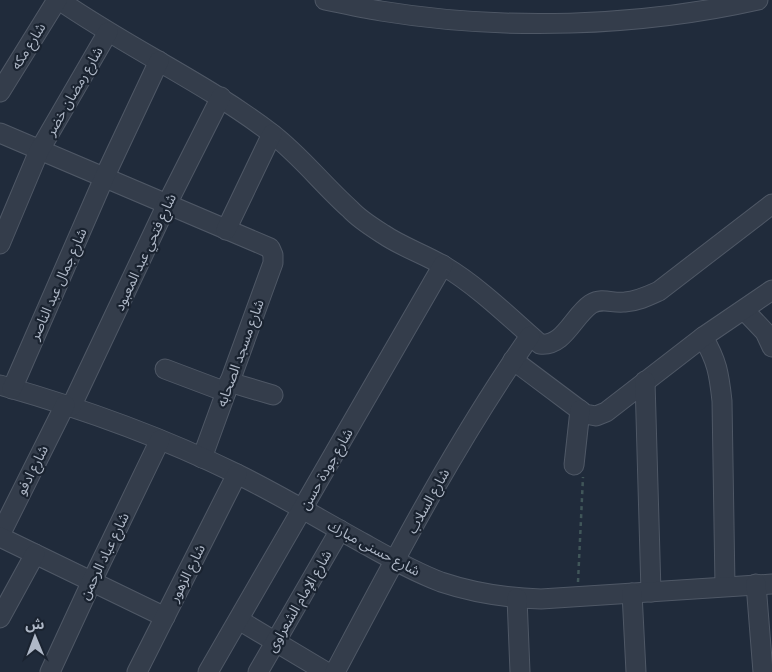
<svg xmlns="http://www.w3.org/2000/svg" width="772" height="672" font-family="'Archivo Narrow','Noto Sans Arabic',sans-serif">
<style>
.lines{fill:none;stroke-linecap:round;stroke-linejoin:round}
.minor-casing{stroke:#4f5866;stroke-width:21}
.path{stroke:#405659;stroke-width:2.5;stroke-dasharray:4 4;stroke-linecap:butt}
.minor{stroke:#343d4b;stroke-width:19}
.labels{text-anchor:middle;stroke-width:4.5;stroke-linejoin:round;paint-order:stroke}
.street-label{font-size:14px;fill:#afb8c7;stroke:#1a2330}
</style>
<rect width="100%" height="100%" fill="#202b3b"/>
<g class="lines">
<defs>
<g id="minor">
<path d="M59 0C128 48 204 82 271 133 300 155 323 185 350 209 359 219 372 227 383 234 402 247 424 254 444 266 479 287 509 317 540 344 564 347 573 316 591 304 603 297 613 304 625 302 638 301 648 296 659 291L772 204"/>
<path d="M325 0C344 4 362 8 381 11 503 31 638 27 758 0"/>
<polyline points="0,92 57,0"/>
<polyline points="0,133 270,248 273,255 273,263 202,458"/>
<polyline points="226,230 272,134"/>
<polyline points="0,244 39,151 108,32"/>
<polyline points="744,310 765,332 772,347"/>
<path d="M703 337C717 361 719 373 722 401L725 586"/>
<polyline points="513,360 585,414 596,416 606,412 703,337 772,290"/>
<polyline points="165,369 226,392"/>
<polyline points="645,381 651,592"/>
<polyline points="229,382 273,395"/>
<path d="M0 385C81 408 162 437 237 474 280 495 321 520 363 543 388 557 414 572 441 582 474 593 507 598 541 599L772 584"/>
<polyline points="12,389 104,178 159,61"/>
<polyline points="71,407 168,202 221,97"/>
<polyline points="574,465 580,410"/>
<polyline points="0,535 65,405"/>
<polyline points="0,537 165,617"/>
<polyline points="756,584 763,672"/>
<polyline points="632,593 636,672"/>
<polyline points="517,598 520,672"/>
<polyline points="0,618 35,554"/>
<polyline points="239,620 326,672"/>
<polyline points="50,672 92,581 160,440"/>
<polyline points="137,672 237,474"/>
<polyline points="208,672 443,265"/>
<polyline points="258,672 340,530"/>
<path d="M335 672C396 557 456 442 530 336"/>
</g>
</defs>
<use href="#minor" class="minor-casing"/>
<polyline class="path" points="578,582 583,477"/>
<use href="#minor" class="minor"/>
</g>
<g class="labels">
<g class="street-label">
<text transform="translate(28 46) rotate(-58)" y="5">شارع مكه</text>
<text transform="translate(74 91) rotate(-60)" y="5">شارع رمضان خضر</text>
<text transform="translate(145 252) rotate(-65)" y="5">شارع فتحي عبد المعبود</text>
<text transform="translate(58 284) rotate(-66)" y="5">شارع جمال عبد الناصر</text>
<text transform="translate(240 353) rotate(-70)" y="5">شارع مسجد الصحابه</text>
<text transform="translate(326 469) rotate(-60)" y="5">شارع جودة حسن</text>
<text transform="translate(32 470) rotate(-63)" y="5">شارع ادفو</text>
<text transform="translate(428 501) rotate(-61)" y="5">شارع السلاب</text>
<text transform="translate(374 548) rotate(28)" y="5">شارع حسنى مبارك</text>
<text transform="translate(104 556) rotate(-64)" y="5">شارع عباد الرحمن</text>
<text transform="translate(187 573) rotate(-63)" y="5">شارع الزهور</text>
<text transform="translate(299 601) rotate(-60)" y="5">شارع الإمام الشعراوى</text>
</g>
</g>
<g transform="translate(35 637) rotate(359)" stroke="#1a2330" stroke-width="4" paint-order="stroke">
<path d="M0-4L9 19L0 12L-9 19Z" fill="#afb8c7"/>
<text y="-8" font-size="14" font-weight="bold" text-anchor="middle" fill="#afb8c7">ش</text>
</g>
</svg>
